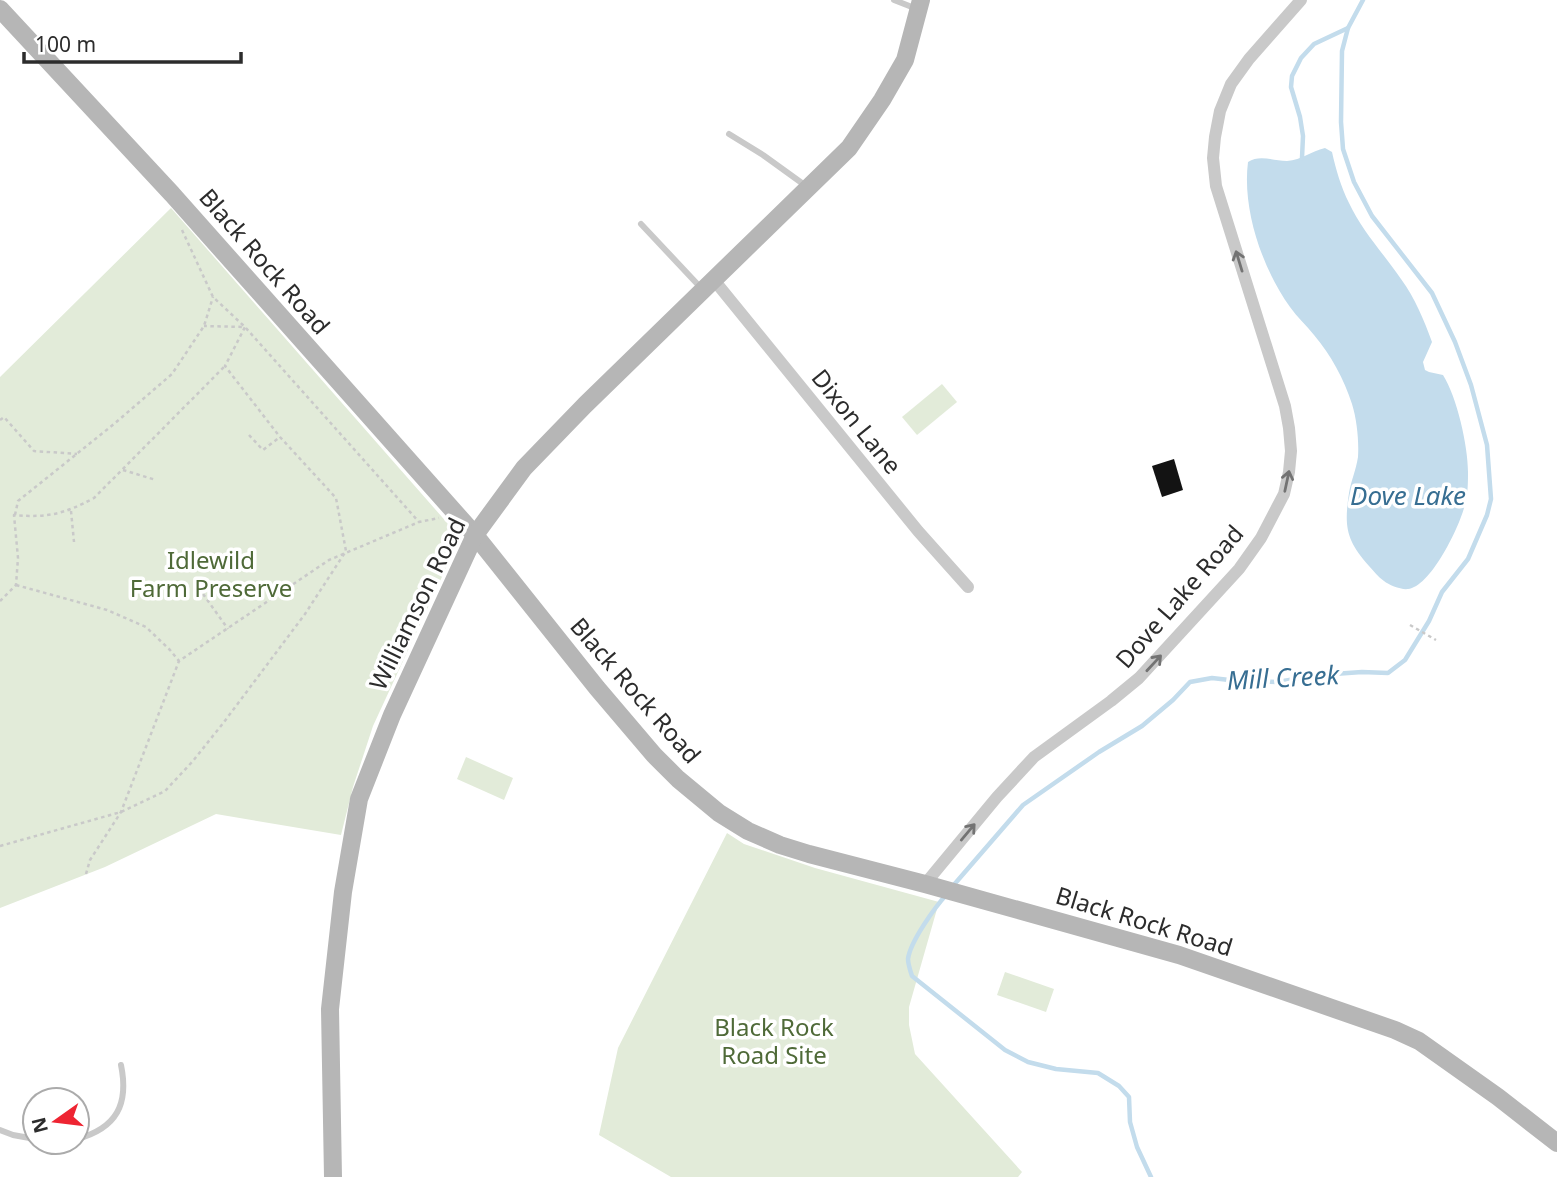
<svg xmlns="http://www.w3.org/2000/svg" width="1557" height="1177" font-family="'Noto Sans',sans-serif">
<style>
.green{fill:#e2ebd9}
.water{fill:#c3dcec}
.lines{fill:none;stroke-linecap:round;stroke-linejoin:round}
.stream{stroke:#c3dcec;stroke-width:4.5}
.building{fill:#131313}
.path{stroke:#c9c9c9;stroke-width:2.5;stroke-dasharray:3.5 3.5;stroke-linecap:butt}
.lane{stroke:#c9c9c9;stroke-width:6}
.street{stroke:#c9c9c9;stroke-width:12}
.secondary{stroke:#b6b6b6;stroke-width:18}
.oneway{stroke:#737373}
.labels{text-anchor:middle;stroke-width:7;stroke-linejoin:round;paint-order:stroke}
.street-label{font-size:24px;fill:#2c2c2c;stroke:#fff}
.park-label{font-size:24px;fill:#4f6a38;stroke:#fff}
.water-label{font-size:26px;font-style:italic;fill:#376e92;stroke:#fff}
</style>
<rect width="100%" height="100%" fill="#fff"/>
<g class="green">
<path d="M171 208 449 525C456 535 456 542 453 553L373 726 353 787 341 835 216 814 105 867 0 908V377Z"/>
<polygon points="942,384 957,402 917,435 902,417"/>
<polygon points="466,757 513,778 504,800 457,779"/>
<polygon points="727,833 744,844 815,868 939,902 909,1007 909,1025 915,1054 1022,1172 1018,1177 671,1177 599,1135 618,1048"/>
<polygon points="1005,972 1054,989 1046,1012 997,995"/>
</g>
<path class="water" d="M1325 148 1332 152C1336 170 1341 187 1349 203 1362 231 1384 254 1401 279 1415 298 1424 320 1432 342L1423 362 1425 370 1429 372 1443 375C1457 397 1468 446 1468 472 1468 482 1468 494 1465 504 1461 524 1431 587 1408 589 1401 590 1389 585 1384 581 1378 577 1374 571 1369 566 1346 540 1344 527 1349 493 1351 481 1356 470 1358 457 1359 441 1357 420 1352 404 1344 379 1331 355 1314 335 1306 325 1297 317 1290 307 1262 268 1242 209 1248 162 1260 154 1273 161 1287 161 1302 160 1311 151 1325 148Z"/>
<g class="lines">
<g class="stream">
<polyline points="1302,158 1303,136 1300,117 1291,87 1292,76 1301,58 1314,44 1348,28"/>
<polyline points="952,887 1023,805 1099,752 1142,726 1173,700 1190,682 1212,678 1238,681 1277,682 1320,675 1362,672 1388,673 1405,660 1429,621 1442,592 1468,559 1487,515 1491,499 1487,445 1471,385 1455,342 1432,293 1372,216 1354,182 1343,149 1341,122 1342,51 1348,28 1363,0"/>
<path d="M947 894C935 907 910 942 908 959 908 964 910 970 912 976L1005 1050 1028 1062 1056 1069 1098 1073 1119 1086 1129 1097 1130 1122 1137 1147 1151 1177"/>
</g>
</g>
<polygon class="building" points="1174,459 1183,490 1162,497 1152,466"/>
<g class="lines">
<g class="path">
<polyline points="182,230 213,297 245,327 419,522"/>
<polyline points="0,420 4,417 34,451 77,454"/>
<polyline points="249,435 263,450 280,437"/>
<polyline points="123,470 156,480"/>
<polyline points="71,511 74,542"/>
<polyline points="15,515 18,501 114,424 172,374 204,326 213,297"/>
<polyline points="16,585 107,610 146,627 170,650 179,661"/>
<polyline points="203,594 228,629"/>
<path d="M0 601 16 585 18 558 14 515C48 518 64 514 94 498L225 366"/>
<polyline points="1410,625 1436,640"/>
<polyline points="0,846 121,812 165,791 193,761 224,722 305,614 346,551 336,498 280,437 225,366 245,327 204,326"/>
<polyline points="86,874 90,860 121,812 179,661 329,560 419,522 439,518"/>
</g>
<g class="lane">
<polyline points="894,0 917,9"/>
<polyline points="729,134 763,155 806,186"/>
<polyline points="641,224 702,289"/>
<polyline points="0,1130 13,1135 35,1139"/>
<path d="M77 1139C117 1128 129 1104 121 1065"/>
</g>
<g class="street">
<polyline points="714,280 918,531 968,587"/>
<polyline points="925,884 997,797 1034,757 1111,701 1139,678 1239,569 1261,538 1284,494 1289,472 1291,451 1289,428 1285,406 1216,186 1213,158 1215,137 1220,111 1231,84 1249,59 1301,0"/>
</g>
<g class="secondary">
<polyline points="0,9 172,194 475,535 597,688 654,755 678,779 719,813 748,831 780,845 809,854 925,884 1179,955 1395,1030 1419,1041 1498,1097 1557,1143"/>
<polyline points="333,1177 330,1009 343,892 359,799 392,715 475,535 524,468 585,405 849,148 882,100 905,60 921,0"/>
</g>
</g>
<defs><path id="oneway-shaft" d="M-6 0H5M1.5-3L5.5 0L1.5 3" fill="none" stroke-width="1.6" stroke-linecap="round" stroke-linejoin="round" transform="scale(1.75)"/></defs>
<g class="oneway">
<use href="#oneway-shaft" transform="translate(1239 261) rotate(-107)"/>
<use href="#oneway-shaft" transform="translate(1287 481) rotate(-78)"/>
<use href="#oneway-shaft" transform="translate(1154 663) rotate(-47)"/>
<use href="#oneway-shaft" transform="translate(968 832) rotate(-50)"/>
</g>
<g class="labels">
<g class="street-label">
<text transform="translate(264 262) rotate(49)" y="8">Black Rock Road</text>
<text transform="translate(856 422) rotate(51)" y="8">Dixon Lane</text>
<text transform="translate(1180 597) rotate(-49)" y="8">Dove Lake Road</text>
<text transform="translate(418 604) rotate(-64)" y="8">Williamson Road</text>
<text transform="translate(635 691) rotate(49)" y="8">Black Rock Road</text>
<text transform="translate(1144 922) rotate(17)" y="8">Black Rock Road</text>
</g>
<g class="park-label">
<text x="211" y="569">Idlewild<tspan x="211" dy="28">Farm Preserve</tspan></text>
<text x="774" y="1036">Black Rock<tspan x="774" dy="28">Road Site</tspan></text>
</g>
<g class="water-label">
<text x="1408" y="505">Dove Lake</text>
<text transform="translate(1283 678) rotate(-3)" y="9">Mill Creek</text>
</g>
</g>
<g transform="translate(56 1121) rotate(256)"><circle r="33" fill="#ffffff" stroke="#ababab" stroke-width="2"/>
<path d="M0-5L12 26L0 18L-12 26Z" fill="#ee2432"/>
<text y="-10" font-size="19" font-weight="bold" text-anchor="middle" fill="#2c2c2c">N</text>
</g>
<path d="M24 52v10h217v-10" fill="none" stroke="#2c2c2c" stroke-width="3.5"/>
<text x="35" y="52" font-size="21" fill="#2c2c2c" stroke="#ffffff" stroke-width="5" paint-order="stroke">100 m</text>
</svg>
